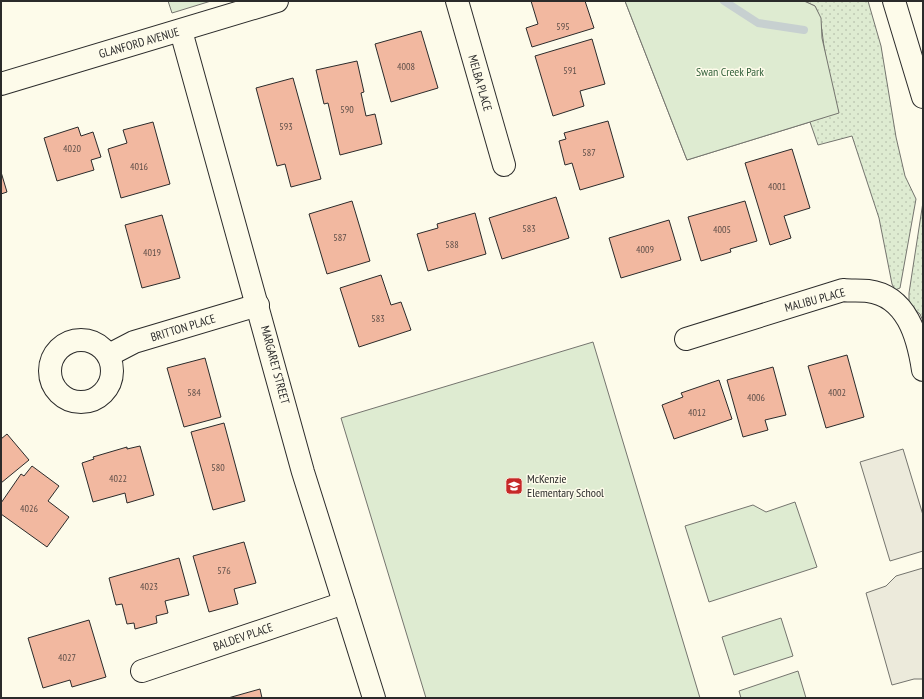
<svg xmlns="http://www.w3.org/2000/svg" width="924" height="699" font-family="'PT Sans Narrow',sans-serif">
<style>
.grass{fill:url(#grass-dots);stroke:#74746e}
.park{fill:#deebd1;stroke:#74746e}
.parking{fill:#eceadb;stroke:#74746e}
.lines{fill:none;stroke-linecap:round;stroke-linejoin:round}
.stream{stroke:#c7d0d0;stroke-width:8}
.building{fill:#f2b8a0;stroke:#2b2b2b}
.street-casing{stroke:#2b2b2b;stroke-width:24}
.secondary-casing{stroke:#2b2b2b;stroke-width:24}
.primary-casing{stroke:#2b2b2b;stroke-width:24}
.street{stroke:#fdfbea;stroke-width:22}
.secondary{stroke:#fdfbea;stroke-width:22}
.primary{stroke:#fdfbea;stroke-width:22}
.labels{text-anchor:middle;stroke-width:3;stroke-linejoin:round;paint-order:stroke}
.number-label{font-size:10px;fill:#5d4e48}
.street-label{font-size:12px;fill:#2b2b2b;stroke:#fdfbea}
.park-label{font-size:12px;fill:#34623c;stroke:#fdfbea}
.poi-label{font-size:12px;fill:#2b2b2b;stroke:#fdfbea;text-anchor:start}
</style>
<defs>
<pattern id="grass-dots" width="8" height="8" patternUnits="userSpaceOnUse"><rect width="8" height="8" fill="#deebd1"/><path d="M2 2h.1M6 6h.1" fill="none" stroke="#bfcab4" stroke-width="1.8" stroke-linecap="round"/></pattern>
</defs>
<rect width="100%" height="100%" fill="#fdfbea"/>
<g class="grass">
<path d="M625 1 809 65 826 58C822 40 823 22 815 6L804 1H868L881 46 896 137 905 176 916 199 900 288 895 290 892 284 879 218 852 136 818 145 810 122 687 160Z"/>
<polygon points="923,202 923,321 920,314 909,305 909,293"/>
</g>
<g class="park">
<polygon points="168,1 211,1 172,13"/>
<polygon points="625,1 804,1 815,6 821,18 822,38 839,113 687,160"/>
<polygon points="593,342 700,698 426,698 341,418"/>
<polygon points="795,502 817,567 709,602 685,526 753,505 766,512"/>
<polygon points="781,618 793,656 734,675 722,637"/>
<polygon points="798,671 806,698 741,698 739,691"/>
</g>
<g class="parking">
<polygon points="903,449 923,515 923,551 890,561 860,462"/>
<polygon points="923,568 923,679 914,679 892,685 866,593 886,586 896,576"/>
</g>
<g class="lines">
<polyline class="stream" points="724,1 758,23 804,30"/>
</g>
<g class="building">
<polygon points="531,1 585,1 594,28 532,47 526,28 538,24"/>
<polygon points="421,31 438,88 391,102 375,44"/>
<polygon points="592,39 605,84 580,91 584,106 553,116 535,56"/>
<polygon points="357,61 364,92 361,93 366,116 375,114 382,144 340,155 328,103 324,104 316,70"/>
<polygon points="293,78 321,179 291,187 285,164 277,166 256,88"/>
<polygon points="608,121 624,177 580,190 572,163 565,165 559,141 566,139 564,133"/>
<polygon points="153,122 170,184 121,198 108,149 127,143 123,130"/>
<polygon points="78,127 81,136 93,132 101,157 91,160 94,170 57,181 44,138"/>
<polygon points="792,149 810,208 784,216 791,238 770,245 745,163"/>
<polygon points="1,172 7,192 1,194"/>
<polygon points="556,197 569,238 502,259 489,218"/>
<polygon points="352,201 370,261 327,274 309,214"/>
<polygon points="745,201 757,241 730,249 731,252 701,261 688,217"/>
<polygon points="475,213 486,254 428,271 417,234 438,228 437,224"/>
<polygon points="162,215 180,278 142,288 125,225"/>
<polygon points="669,220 681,260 621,278 609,238"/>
<polygon points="381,275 391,305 401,302 411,330 359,347 340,288"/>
<polygon points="847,355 864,417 826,428 808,366"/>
<polygon points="205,358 221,417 184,427 167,368"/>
<polygon points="773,367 786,415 765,420 768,430 743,437 727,380"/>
<polygon points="719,380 732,419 674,439 662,405 683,397 681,393"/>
<polygon points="224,423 245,501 213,510 191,432"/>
<polygon points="7,434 29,460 1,483 1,439"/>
<polygon points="140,446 154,495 127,503 125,493 93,502 82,463 94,459 93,457 127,447 127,449"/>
<polygon points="32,466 59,486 48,501 69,517 47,547 1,514 1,503 21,474 24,476"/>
<polygon points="244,542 256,583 234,589 238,604 209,612 193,556"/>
<polygon points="179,558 189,595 165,601 168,613 156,616 157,623 135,629 134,623 127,624 122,604 116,605 109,578"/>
<polygon points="89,620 106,677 72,687 70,680 43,688 28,638"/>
<polygon points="260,689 262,698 228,698"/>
</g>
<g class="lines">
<defs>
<g id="street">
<polyline points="457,1 504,165"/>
<polyline points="181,31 303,472 374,698"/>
<path d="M686 339 843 290C851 291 860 290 868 291 907 296 918 337 923 370"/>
<circle cx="81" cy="371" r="31"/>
<polyline points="109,355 134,342 258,305"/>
<polyline points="142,671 344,603"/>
</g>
<polyline id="secondary" points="1,84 277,1"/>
<polyline id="primary" points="894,1 923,97"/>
</defs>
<use href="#street" class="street-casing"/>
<use href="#secondary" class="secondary-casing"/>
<use href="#primary" class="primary-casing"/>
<use href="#street" class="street"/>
<use href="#secondary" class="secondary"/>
<use href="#primary" class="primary"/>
</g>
<defs>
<symbol id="school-square" viewBox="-11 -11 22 22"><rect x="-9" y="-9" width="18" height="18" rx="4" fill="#c62828" stroke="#fdfbea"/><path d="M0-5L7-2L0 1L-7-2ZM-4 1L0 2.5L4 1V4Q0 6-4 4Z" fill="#fff"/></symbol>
</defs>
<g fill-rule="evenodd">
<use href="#school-square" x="504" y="476" width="20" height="20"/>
</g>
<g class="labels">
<g class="number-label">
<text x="563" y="30">595</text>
<text x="406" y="70">4008</text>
<text x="570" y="74">591</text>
<text x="347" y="113">590</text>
<text x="286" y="130">593</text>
<text x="72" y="152">4020</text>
<text x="589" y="156">587</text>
<text x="139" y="170">4016</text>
<text x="777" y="190">4001</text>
<text x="529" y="232">583</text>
<text x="722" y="233">4005</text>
<text x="340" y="241">587</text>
<text x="452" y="248">588</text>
<text x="645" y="253">4009</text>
<text x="152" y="256">4019</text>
<text x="378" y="322">583</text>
<text x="194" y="396">584</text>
<text x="837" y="396">4002</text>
<text x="756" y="401">4006</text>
<text x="697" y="416">4012</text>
<text x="218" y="471">580</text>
<text x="118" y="482">4022</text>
<text x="29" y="512">4026</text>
<text x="224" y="574">576</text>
<text x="149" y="590">4023</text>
<text x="67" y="661">4027</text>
</g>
<g class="street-label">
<text transform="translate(139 43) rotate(-16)" y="4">GLANFORD AVENUE</text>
<text transform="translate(480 83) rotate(74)" y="4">MELBA PLACE</text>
<text transform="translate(815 300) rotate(-15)" y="4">MALIBU PLACE</text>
<text transform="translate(183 328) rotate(-17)" y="4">BRITTON PLACE</text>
<text transform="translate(275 365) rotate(75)" y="4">MARGARET STREET</text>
<text transform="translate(243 637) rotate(-19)" y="4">BALDEV PLACE</text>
</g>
<g class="park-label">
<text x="730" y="76">Swan Creek Park</text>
</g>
<g class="poi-label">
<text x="527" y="483">McKenzie<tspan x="527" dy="14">Elementary School</tspan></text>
</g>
</g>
<rect width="924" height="699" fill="none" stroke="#2b2b2b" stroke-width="4"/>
</svg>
